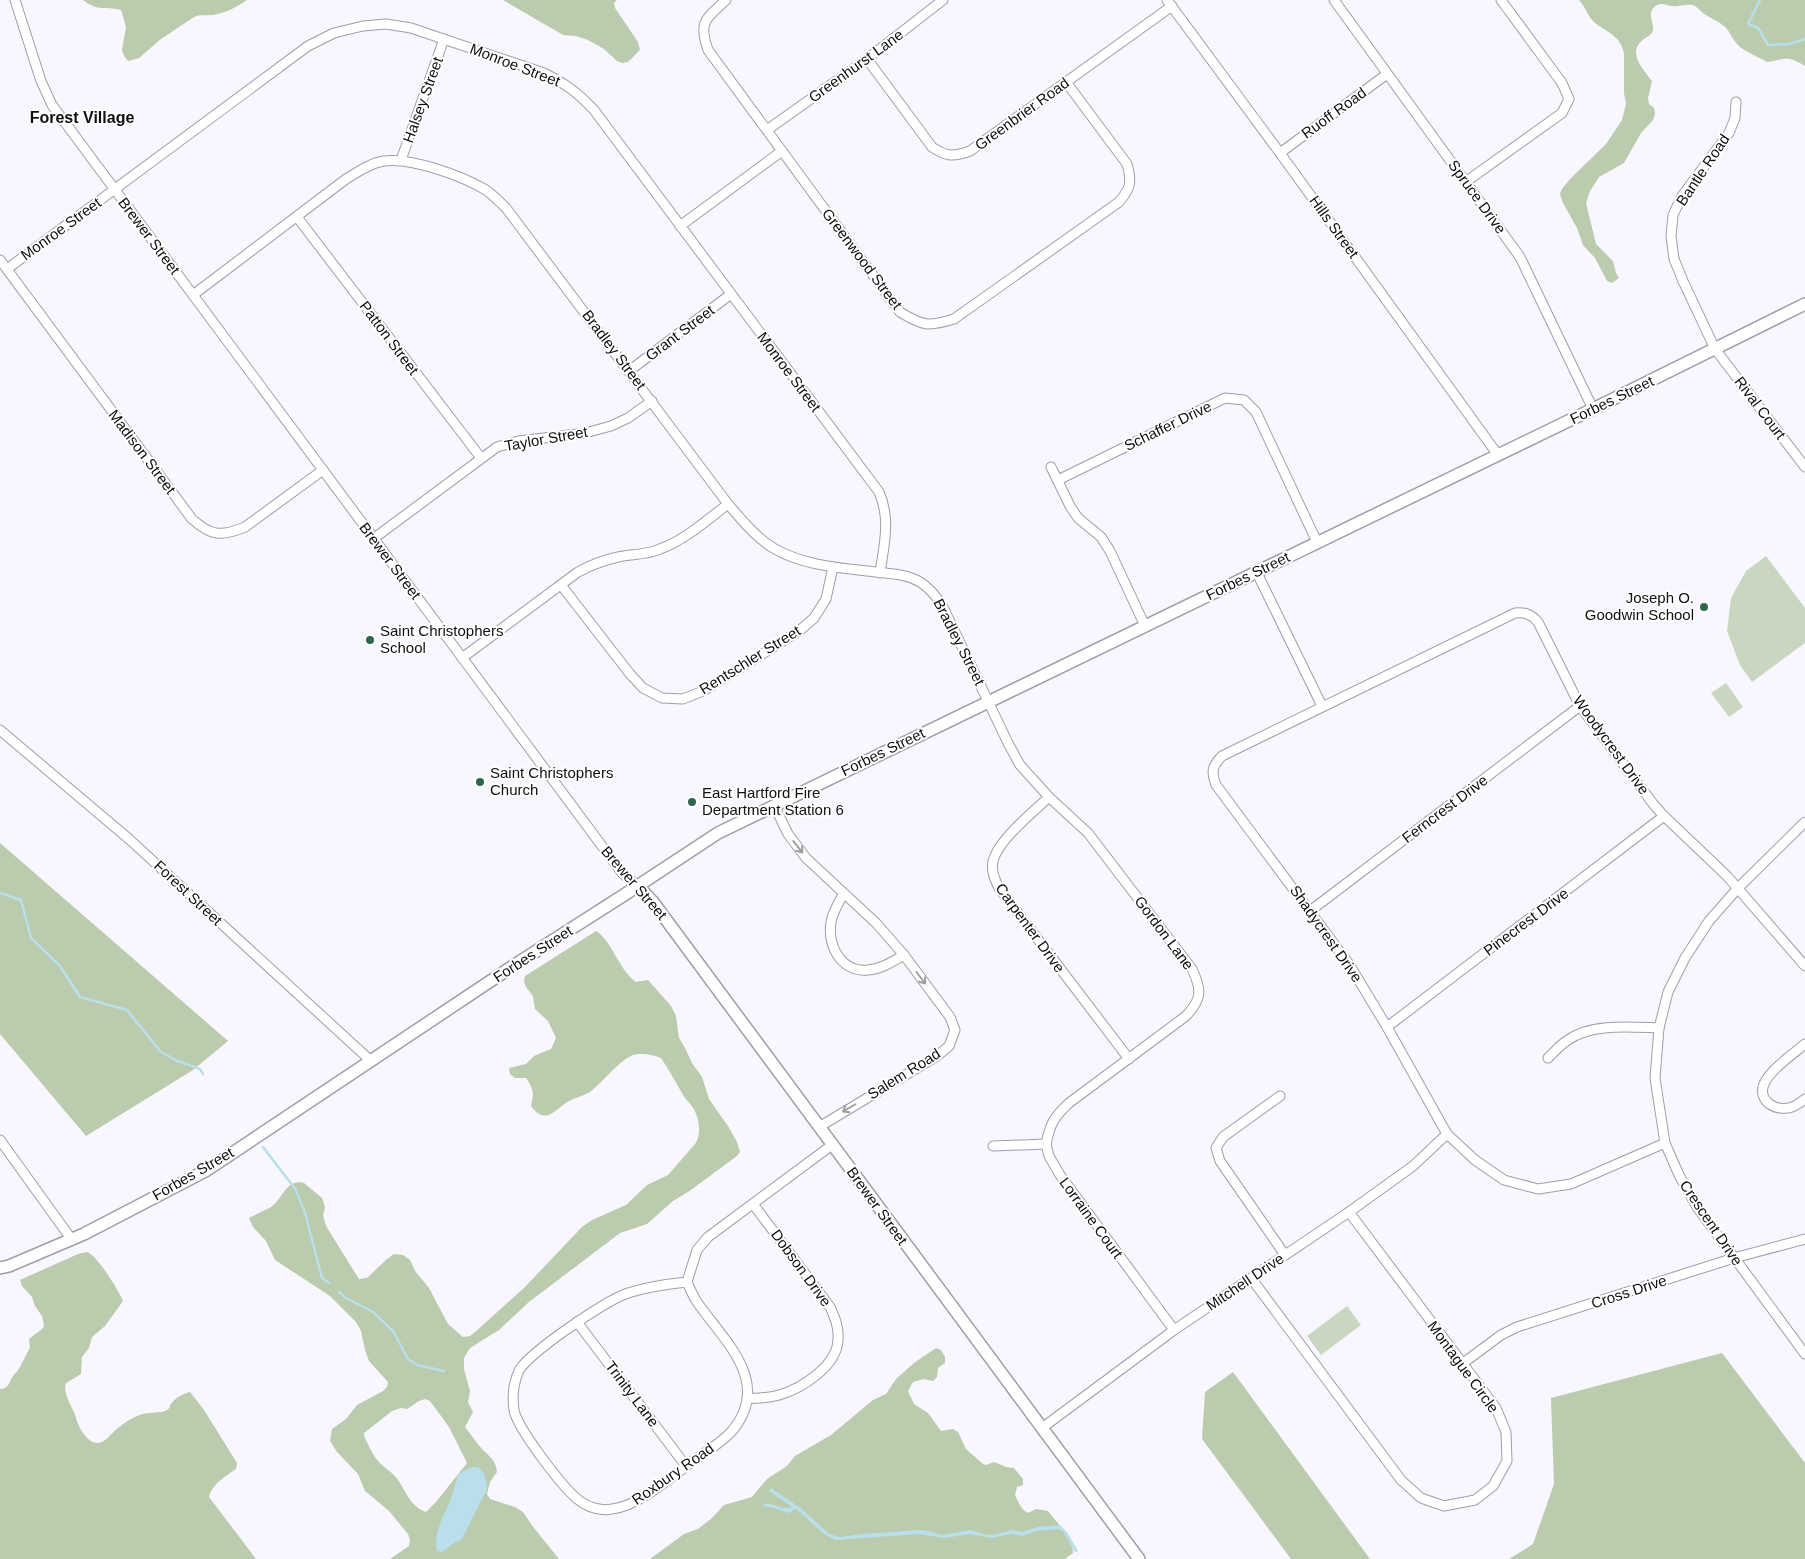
<svg xmlns="http://www.w3.org/2000/svg" width="1805" height="1559" font-family="Arial,sans-serif">
<style>
.green{fill:#cad7c0}
.forest{fill:#bacbae;fill-rule:evenodd}
.water{fill:#b9e0ea}
.lines{fill:none;stroke-linecap:round;stroke-linejoin:round}
.stream{stroke:#b9e0ea;stroke-width:2.5}
.minor-casing{stroke:#a09daa;stroke-width:11}
.major-casing{stroke:#a09daa;stroke-width:14}
.minor{stroke:#fff;stroke-width:9}
.major{stroke:#fff;stroke-width:11}
.oneway{stroke:#9f9fa0}
.poi-dot{fill:#2f664e;stroke:#fff;stroke-width:2}
.labels{text-anchor:middle;stroke-width:4;stroke-linejoin:round;paint-order:stroke}
.street-label{font-size:15px;fill:#0f0e12;stroke:#fff}
.poi-label{font-size:15px;fill:#0f0e12;stroke:#fff;text-anchor:start}
.neighbourhood-label{font-size:16px;font-weight:bold;fill:#0f0e12;stroke:#fff}
</style>
<rect width="100%" height="100%" fill="#f8f6ff"/>
<g class="green">
<polygon points="1766,556 1805,608 1805,643 1752,682 1740,665 1727,631 1731,598 1746,571"/>
<polygon points="1726,683 1743,707 1729,717 1711,693"/>
<polygon points="1347,1306 1361,1325 1321,1355 1307,1336"/>
</g>
<g class="forest">
<path d="M83 0H247C237 7 225 13 213 15 206 16 200 14 194 17L161 39 139 58 128 61 124 56 122 50 126 27 121 10C106 6 98 12 83 0Z"/>
<polygon points="503,0 617,0 614,3 615,8 638,42 640,50 628,62 622,63 617,61 604,49 588,40 576,36 563,35"/>
<path d="M1579 0H1805V66C1787 55 1785 59 1767 62 1759 57 1748 53 1740 47 1733 41 1730 31 1724 26 1718 21 1710 18 1704 14 1701 11 1698 8 1695 6 1688 3 1680 7 1672 6 1667 6 1663 2 1657 5 1641 15 1663 28 1647 37 1625 50 1641 67 1652 81L1648 98 1649 104 1654 108 1655 114 1653 120 1641 133 1624 163 1599 177 1590 191 1586 203 1596 244 1613 261 1616 273 1619 278 1612 283 1607 281 1595 258 1583 245 1577 228 1563 203 1560 194 1562 189 1570 179 1606 144 1622 120 1626 104 1624 93V53C1620 34 1605 32 1593 21 1587 15 1585 6 1579 0Z"/>
<polygon points="0,843 228,1041 193,1070 86,1136 0,1034"/>
<path d="M596 931C612 941 619 970 636 982L648 980 671 1006 676 1016 679 1038 685 1048 692 1063 702 1077 709 1099 728 1126 737 1142 740 1152 737 1156 688 1192 673 1201 647 1224 620 1233 529 1302 499 1330 470 1348 464 1358V1369L470 1391 468 1402 473 1412 465 1427C469 1432 473 1438 477 1443 485 1454 496 1458 497 1472L490 1482 487 1494 490 1499 515 1507 523 1512 534 1528 559 1559H390L409 1546 410 1540 408 1534 389 1511 365 1491 358 1474 337 1452 330 1441 332 1429 346 1419 357 1405 383 1391 387 1387 388 1382 369 1361 365 1350 361 1331 356 1322 330 1296 275 1260 266 1241 253 1227 249 1218C256 1214 264 1211 271 1207 283 1199 286 1178 304 1183L322 1198 325 1207 323 1215 326 1226 359 1279 367 1278 387 1259 394 1254 403 1255 410 1260 415 1271 429 1288 448 1324 463 1337 470 1336 475 1332 524 1288 582 1227 592 1220 626 1205 647 1185 668 1175 695 1144C702 1134 699 1119 694 1109 690 1103 685 1099 682 1093 675 1081 669 1070 661 1058 653 1055 639 1052 631 1056 619 1061 602 1083 590 1092 584 1096 576 1097 569 1101 554 1110 546 1126 531 1106 534 1092 534 1090 526 1078H515L510 1074 509 1068 526 1064 534 1056 551 1049 556 1038 548 1021 535 1009 533 996 526 987 524 982 525 976ZM425 1399 430 1401 449 1427 467 1463 436 1502 426 1512C410 1506 407 1493 398 1480 393 1472 384 1468 378 1461 372 1454 368 1444 364 1436V1433L392 1411 401 1408 407 1409 419 1401Z"/>
<path d="M87 1252C97 1255 119 1291 123 1301L105 1326 92 1337 89 1348 82 1357 81 1374 66 1383C62 1394 73 1407 76 1418 79 1427 81 1431 87 1438 101 1451 108 1436 118 1428 124 1423 130 1419 137 1416 147 1411 161 1414 167 1410 172 1406 168 1408 171 1404 175 1398 184 1393 190 1392L204 1410 237 1463 236 1469C227 1475 211 1485 209 1497L256 1559H0V1389C9 1389 9 1382 13 1376 13 1375 18 1371 18 1370 23 1363 25 1355 30 1348L29 1339 43 1328 44 1325 42 1316 35 1306 32 1297 22 1286 20 1280 78 1254Z"/>
<path d="M936 1348 941 1350 945 1357V1363L938 1368 937 1377 933 1381 924 1379 913 1382 908 1391 914 1404 928 1413 941 1431 953 1429 958 1432 966 1449 983 1464 986 1465 994 1462 1006 1467 1014 1468 1023 1479V1485L1017 1487 1015 1495C1018 1501 1021 1510 1028 1513L1036 1509 1048 1511C1057 1523 1073 1538 1073 1553L1065 1559H650L684 1534 698 1529 712 1518 724 1505 752 1497 767 1479 787 1466 795 1456 831 1435 873 1400 886 1394 896 1379 914 1363Z"/>
<polygon points="1722,1353 1805,1463 1805,1559 1509,1559 1533,1544 1554,1484 1551,1398"/>
<polygon points="1233,1372 1370,1559 1291,1559 1202,1439 1205,1392"/>
</g>
<g class="water">
<path d="M472 1467 480 1468C485 1475 487 1481 487 1489L462 1539 454 1543 442 1552 437 1551C433 1533 443 1518 450 1501 453 1492 456 1483 458 1474Z"/>
<path d="M771 1488 802 1509 829 1534 840 1537 862 1534 919 1530 929 1531 942 1535 970 1530 983 1534 993 1535 1012 1530 1022 1532 1038 1527 1060 1525 1067 1532 1078 1551 1075 1552 1064 1533 1059 1529 1036 1531 1023 1536 1012 1534 992 1538 969 1534 945 1538 918 1534 835 1540C822 1535 808 1518 796 1509L789 1513 771 1507H764L763 1504C774 1502 782 1511 792 1507L769 1491Z"/>
</g>
<g class="lines">
<g class="stream">
<polyline points="1760,0 1748,24 1758,28 1768,45 1789,44 1805,39"/>
<polyline points="0,893 21,900 31,938 60,966 80,997 127,1010 160,1051 175,1060 200,1069 203,1074"/>
<polyline points="263,1147 296,1190 305,1213 322,1278 329,1283"/>
<polyline points="339,1292 346,1298 373,1312 393,1331 408,1359 417,1365 444,1371"/>
</g>
<defs>
<g id="minor">
<polyline points="15,0 41,81 52,105 622,873 638,886"/>
<path d="M726 0C706 19 698 21 708 50L900 312C923 326 928 327 954 319L1119 202C1131 188 1132 182 1127 164L1066 82"/>
<polyline points="1167,0 1280,153 1498,455"/>
<polyline points="1334,0 1520,257 1593,409"/>
<path d="M867 59 932 147C947 157 953 157 970 151L1172 6"/>
<polyline points="1736,102 1735,118 1729,133 1682,196 1673,215 1671,236 1674,259 1683,281 1715,349 1805,467"/>
<polyline points="767,130 867,59 943,0"/>
<polyline points="1280,153 1387,74"/>
<polyline points="401,160 444,39"/>
<polyline points="1467,181 1562,113 1569,99 1562,83 1501,0"/>
<polyline points="297,217 481,458"/>
<polyline points="680,226 782,151"/>
<path d="M0 260 192 519C211 536 221 537 245 527L323 470"/>
<path d="M7 269 308 46 334 33 363 26 386 24 411 28 544 73C566 84 577 92 594 110L879 492C891 520 884 544 880 573"/>
<path d="M193 295 346 179C358 172 370 163 384 161 411 157 462 176 486 190 493 195 500 202 506 208L728 504C742 520 756 538 775 549 805 566 842 568 876 572 891 574 907 574 920 582 931 589 937 597 943 607L1008 743 1020 765 1049 797 1088 833 1192 969C1202 990 1202 999 1186 1016L1069 1103C1054 1117 1050 1124 1046 1144"/>
<polyline points="629,371 731,294"/>
<polyline points="1051,467 1070,506 1078,518 1101,537 1110,551 1145,626"/>
<polyline points="1058,480 1225,398 1244,400 1256,412 1317,542"/>
<polyline points="373,539 497,447 519,441 585,433 611,426 628,418 652,401"/>
<polyline points="1257,573 1322,706"/>
<polyline points="561,585 630,674 643,688 662,698 683,699 703,691 799,631 814,618 826,599 833,567"/>
<path d="M462 658 578 572C591 565 604 560 618 557 633 554 646 555 660 549 685 540 707 520 728 504"/>
<polyline points="0,730 129,839 371,1061"/>
<path d="M1049 797C1033 812 1001 838 994 858 990 868 994 878 999 888L1129 1059"/>
<polyline points="774,805 788,834 806,858 876,923 904,955 950,1017 955,1030 949,1046 937,1056 819,1127"/>
<polyline points="1805,822 1738,888 1709,921 1685,958 1668,992 1659,1028 1655,1078 1665,1143 1679,1175 1697,1207 1805,1354"/>
<path d="M843 894C840 901 834 910 832 918 825 942 840 973 868 970 881 969 892 962 904 955"/>
<polyline points="1310,911 1580,706"/>
<polyline points="1387,1027 1664,816"/>
<path d="M1805 1044C1793 1054 1770 1070 1764 1084 1757 1102 1777 1112 1792 1107 1796 1106 1801 1102 1805 1099"/>
<path d="M1548 1058C1554 1052 1560 1045 1568 1040 1591 1023 1631 1027 1659 1028"/>
<polyline points="1280,1096 1223,1137 1216,1148 1220,1161 1285,1255"/>
<polyline points="0,1140 72,1240"/>
<path d="M1665 1143 1571 1184 1538 1189 1504 1180 1475 1160 1447 1134 1387 1027 1349 964 1216 785C1211 772 1212 766 1222 756L1515 613C1525 612 1531 614 1538 622L1580 706 1654 805 1664 816 1727 876 1805 966"/>
<polyline points="993,1146 1046,1144 1049,1156 1060,1175 1174,1330"/>
<polyline points="1251,1278 1401,1480 1421,1498 1444,1506 1475,1500 1493,1486 1507,1461 1506,1432 1496,1408 1349,1212"/>
<path d="M687 1282C690 1289 693 1296 697 1302 724 1341 773 1382 732 1431 721 1443 706 1452 693 1461 671 1477 639 1506 612 1509 602 1511 589 1508 580 1501 565 1491 517 1428 514 1410 513 1404 513 1394 514 1387 515 1382 517 1374 520 1369 533 1350 605 1301 628 1293 647 1287 667 1284 687 1282L697 1250 708 1237 832 1145"/>
<polyline points="577,1322 686,1466"/>
<polyline points="1462,1364 1501,1335 1517,1327 1734,1258 1805,1239"/>
<path d="M748 1399C758 1398 769 1398 779 1395 801 1389 837 1366 838 1340 839 1327 835 1318 830 1307L753 1204"/>
<polyline points="1042,1428 1174,1330 1349,1212 1413,1166 1447,1134"/>
</g>
<g id="major">
<polyline points="638,886 653,902 1139,1559"/>
<polyline points="0,1268 9,1266 84,1234 207,1170 516,964 624,895 718,833 1593,409 1805,304"/>
</g>
</defs>
<use href="#minor" class="minor-casing"/>
<use href="#major" class="major-casing"/>
<use href="#minor" class="minor"/>
<use href="#major" class="major"/>
</g>
<defs><path id="oneway-shaft" d="M-6 0H5M1.5-3L5.5 0L1.5 3" fill="none" stroke-width="1.6" stroke-linecap="round" stroke-linejoin="round" transform="scale(1.25)"/></defs>
<g class="oneway">
<use href="#oneway-shaft" transform="translate(798 847) rotate(52)"/>
<use href="#oneway-shaft" transform="translate(921 978) rotate(53)"/>
<use href="#oneway-shaft" transform="translate(849 1108) rotate(150)"/>
</g>
<g class="poi-dot">
<circle cx="1704" cy="607" r="5"/>
<circle cx="370" cy="640" r="5"/>
<circle cx="480" cy="782" r="5"/>
<circle cx="692" cy="802" r="5"/>
</g>
<g class="labels">
<g class="street-label">
<text transform="translate(515 65) rotate(21)" y="5">Monroe Street</text>
<text transform="translate(856 66) rotate(-36)" y="5">Greenhurst Lane</text>
<text transform="translate(423 100) rotate(-70)" y="5">Halsey Street</text>
<text transform="translate(1334 113) rotate(-36)" y="5">Ruoff Road</text>
<text transform="translate(1022 114) rotate(-36)" y="5">Greenbrier Road</text>
<text transform="translate(1703 170) rotate(-56)" y="5">Bantle Road</text>
<text transform="translate(1477 197) rotate(54)" y="5">Spruce Drive</text>
<text transform="translate(1334 227) rotate(54)" y="5">Hills Street</text>
<text transform="translate(61 229) rotate(-36)" y="5">Monroe Street</text>
<text transform="translate(149 236) rotate(53)" y="5">Brewer Street</text>
<text transform="translate(862 259) rotate(53)" y="5">Greenwood Street</text>
<text transform="translate(680 333) rotate(-37)" y="5">Grant Street</text>
<text transform="translate(389 338) rotate(53)" y="5">Patton Street</text>
<text transform="translate(614 350) rotate(53)" y="5">Bradley Street</text>
<text transform="translate(789 372) rotate(53)" y="5">Monroe Street</text>
<text transform="translate(1612 400) rotate(-26)" y="5">Forbes Street</text>
<text transform="translate(1760 408) rotate(53)" y="5">Rival Court</text>
<text transform="translate(1168 426) rotate(-26)" y="5">Schaffer Drive</text>
<text transform="translate(546 439) rotate(-10)" y="5">Taylor Street</text>
<text transform="translate(142 452) rotate(53)" y="5">Madison Street</text>
<text transform="translate(390 561) rotate(53)" y="5">Brewer Street</text>
<text transform="translate(1248 576) rotate(-26)" y="5">Forbes Street</text>
<text transform="translate(959 642) rotate(63)" y="5">Bradley Street</text>
<text transform="translate(750 660) rotate(-32)" y="5">Rentschler Street</text>
<text transform="translate(1611 745) rotate(54)" y="5">Woodycrest Drive</text>
<text transform="translate(883 752) rotate(-26)" y="5">Forbes Street</text>
<text transform="translate(1445 809) rotate(-37)" y="5">Ferncrest Drive</text>
<text transform="translate(634 883) rotate(49)" y="5">Brewer Street</text>
<text transform="translate(188 893) rotate(43)" y="5">Forest Street</text>
<text transform="translate(1526 922) rotate(-37)" y="5">Pinecrest Drive</text>
<text transform="translate(1030 928) rotate(54)" y="5">Carpenter Drive</text>
<text transform="translate(1164 933) rotate(53)" y="5">Gordon Lane</text>
<text transform="translate(1326 934) rotate(55)" y="5">Shadycrest Drive</text>
<text transform="translate(533 954) rotate(-33)" y="5">Forbes Street</text>
<text transform="translate(904 1074) rotate(-32)" y="5">Salem Road</text>
<text transform="translate(193 1174) rotate(-30)" y="5">Forbes Street</text>
<text transform="translate(877 1206) rotate(54)" y="5">Brewer Street</text>
<text transform="translate(1091 1218) rotate(54)" y="5">Lorraine Court</text>
<text transform="translate(1711 1223) rotate(56)" y="5">Crescent Drive</text>
<text transform="translate(801 1268) rotate(54)" y="5">Dobson Drive</text>
<text transform="translate(1245 1282) rotate(-34)" y="5">Mitchell Drive</text>
<text transform="translate(1629 1292) rotate(-18)" y="5">Cross Drive</text>
<text transform="translate(1463 1367) rotate(54)" y="5">Montague Circle</text>
<text transform="translate(632 1394) rotate(53)" y="5">Trinity Lane</text>
<text transform="translate(673 1474) rotate(-35)" y="5">Roxbury Road</text>
</g>
<g class="poi-label">
<text x="1694" y="603" text-anchor="end">Joseph O.<tspan x="1694" dy="17">Goodwin School</tspan></text>
<text x="380" y="636">Saint Christophers<tspan x="380" dy="17">School</tspan></text>
<text x="490" y="778">Saint Christophers<tspan x="490" dy="17">Church</tspan></text>
<text x="702" y="798">East Hartford Fire<tspan x="702" dy="17">Department Station 6</tspan></text>
</g>
<g class="neighbourhood-label">
<text x="82" y="123">Forest Village</text>
</g>
</g>
</svg>
